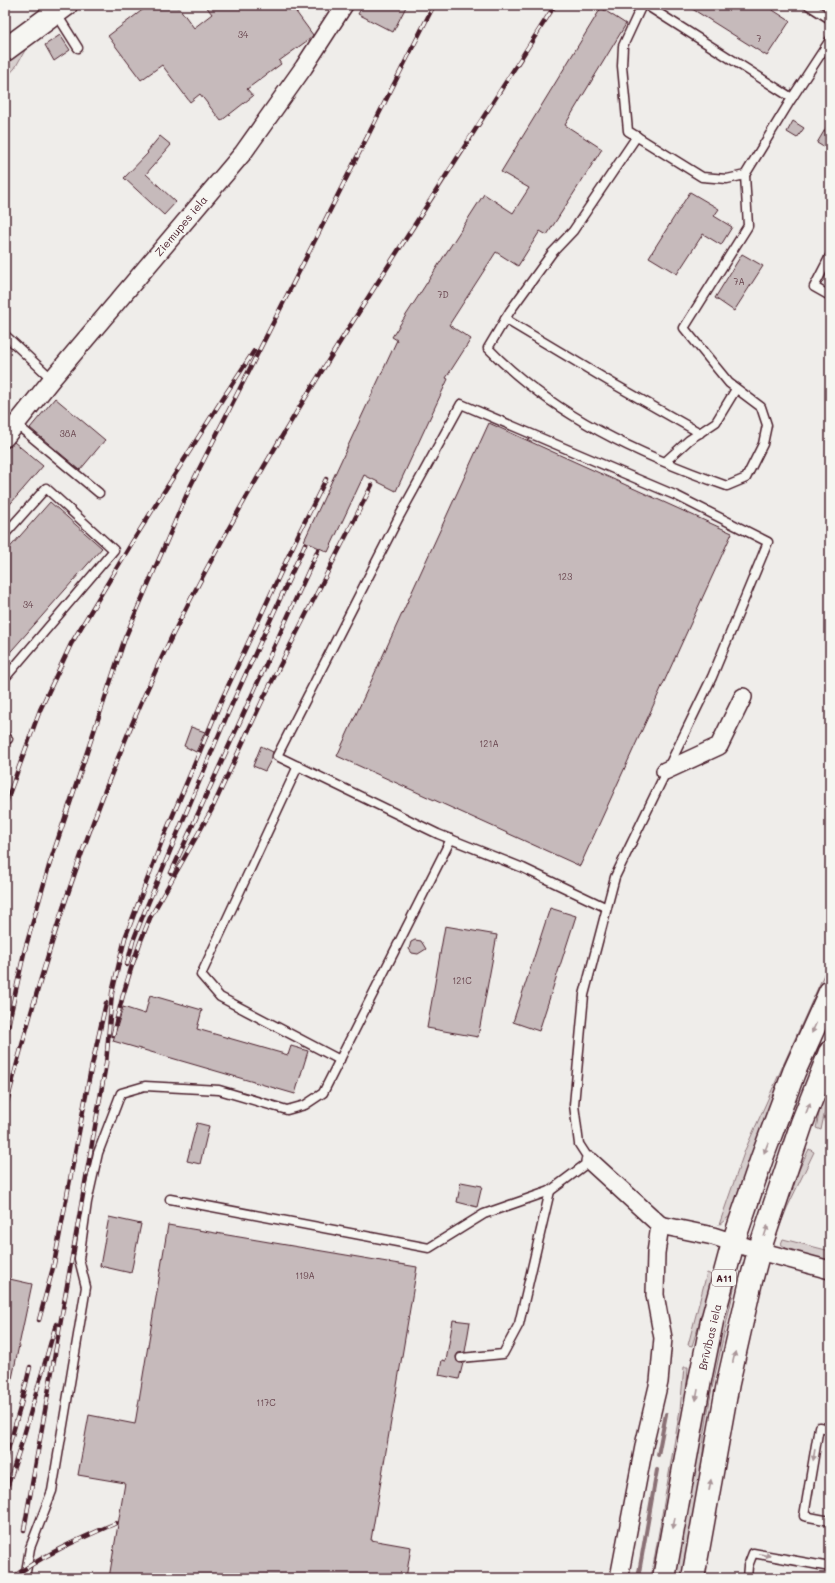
<svg xmlns="http://www.w3.org/2000/svg" width="835" height="1583" font-family="Mali,sans-serif">
<style>
.green{fill:#d7cfce;stroke:#90777c}
.lines{fill:none;stroke-linecap:round;stroke-linejoin:round}
.stream{stroke:#8a6f74;stroke-width:4}
.building{fill:#c6babb;stroke:#4a1f2b}
.service-casing{stroke:#4a1f2b;stroke-width:11}
.minor-casing{stroke:#4a1f2b;stroke-width:20}
.secondary-casing{stroke:#4a1f2b;stroke-width:25}
.trunk-casing{stroke:#4a1f2b;stroke-width:25}
.service{stroke:#f6f6f2;stroke-width:8}
.minor{stroke:#f6f6f2;stroke-width:17}
.secondary{stroke:#f6f6f2;stroke-width:22}
.trunk{stroke:#f6f6f2;stroke-width:22}
.rail-casing{stroke:#4a1f2b;stroke-width:4.5}
.rail{stroke:#f6f6f2;stroke-width:3;stroke-dasharray:9;stroke-linecap:butt}
.oneway{fill:#a99598}
.labels{text-anchor:middle;stroke-width:4;stroke-linejoin:round;paint-order:stroke}
.number-label{font-size:9px;fill:#69464f}
.shield{fill:#f6f6f2;stroke:#7e6067;stroke-width:1}
.shield-label{font-size:10px;font-weight:bold;fill:#4a1f2b}
.street-label{font-size:11px;fill:#4a1f2b;stroke:#f6f6f2}
</style>
<rect width="100%" height="100%" fill="#efedea"/>
<filter id="ink" filterUnits="userSpaceOnUse"><feTurbulence type="fractalNoise" baseFrequency=".025" numOctaves="2"/><feDisplacementMap in="SourceGraphic" scale="8" xChannelSelector="R" yChannelSelector="G"/><feConvolveMatrix kernelMatrix="1 2 1 2 8 2 1 2 1" color-interpolation-filters="sRGB"/></filter>
<g filter="url(#ink)">
<g class="green">
<polygon points="28,45 15,68 5,79 5,59"/>
<polygon points="830,961 830,970 803,1030 731,1215 719,1225 745,1150"/>
<polygon points="830,1071 830,1086 821,1130 816,1128 823,1095"/>
<polygon points="809,1149 814,1152 787,1208 777,1233 776,1232 785,1199"/>
<path d="M783 1239 830 1251V1263C813 1258 794 1256 781 1244Z"/>
<polygon points="707,1273 714,1276 692,1346 688,1345"/>
<polygon points="730,1279 736,1280 711,1393 704,1438 702,1468 684,1578 672,1578"/>
<polygon points="684,1367 688,1367 685,1412 656,1578 651,1578 680,1410"/>
</g>
<g class="lines">
<g class="stream">
<polyline points="658,1455 666,1414"/>
<polyline points="638,1578 657,1470"/>
</g>
</g>
<g class="building">
<polygon points="149,5 177,5 194,28 212,14 205,5 291,5 313,35 311,38 279,61 281,64 247,89 253,96 221,121 200,94 190,102 162,65 141,80 108,36"/>
<polygon points="363,5 407,5 393,32 358,14"/>
<polygon points="686,5 765,5 790,21 767,56"/>
<polygon points="601,8 626,24 565,125 602,149 547,235 540,231 518,266 496,252 449,325 471,339 446,378 448,379 396,491 364,475 328,552 304,541 397,340 392,337 484,194 513,213 529,188 501,172"/>
<polygon points="60,35 70,50 54,61 45,45"/>
<polygon points="793,121 804,128 797,138 787,132"/>
<polygon points="830,121 830,151 817,143"/>
<polygon points="160,136 171,145 146,174 176,202 164,215 124,178 148,153 147,152"/>
<polygon points="690,192 719,209 714,216 732,227 721,245 703,234 677,274 649,257"/>
<polygon points="742,254 763,266 734,311 715,298"/>
<polygon points="55,398 105,440 80,470 30,428"/>
<polygon points="489,423 732,533 580,866 337,756"/>
<polygon points="14,442 43,466 5,510 5,448 9,447"/>
<polygon points="50,502 102,548 5,658 5,553"/>
<polygon points="191,727 205,732 196,752 184,746"/>
<polygon points="261,746 273,752 272,758 265,771 253,766"/>
<polygon points="550,908 576,916 539,1031 513,1022"/>
<polygon points="445,926 497,935 478,1037 427,1028"/>
<polygon points="415,940 421,941 426,949 418,954 412,953 409,949 411,942"/>
<polygon points="150,995 202,1010 197,1029 288,1055 291,1046 308,1051 295,1094 113,1041 123,1007 145,1014"/>
<polygon points="197,1123 209,1126 200,1164 187,1161"/>
<polygon points="461,1182 482,1186 477,1207 457,1202"/>
<polygon points="109,1217 141,1224 131,1273 100,1266"/>
<polygon points="168,1225 417,1267 371,1540 411,1547 406,1578 109,1578 125,1483 78,1475 89,1415 135,1424"/>
<polygon points="5,1278 32,1284 10,1388 5,1388"/>
<polygon points="453,1320 470,1322 465,1352 458,1353 456,1356 457,1361 463,1363 459,1379 439,1375 442,1360 446,1361"/>
</g>
<g class="lines">
<defs>
<g id="service">
<polyline points="642,5 623,46 622,66 628,131 702,177 727,179 745,175 792,98 830,40"/>
<polyline points="646,5 792,98"/>
<polyline points="808,5 830,19"/>
<polyline points="56,13 78,48"/>
<path d="M637 136 573 231 552 253 510 311 488 348C552 415 641 456 727 486L746 478 763 444 767 425 761 407 729 383 684 328 748 226 745 175"/>
<polyline points="830,256 814,287 830,296"/>
<polyline points="505,319 612,383 700,433"/>
<polyline points="5,335 52,379"/>
<polyline points="16,424 99,493"/>
<polyline points="666,461 689,440 716,422 736,389"/>
<polyline points="5,534 46,488 114,550 5,678"/>
<polyline points="5,736 8,739"/>
<polyline points="298,766 201,975 220,997 340,1060"/>
<polyline points="170,1199 429,1248 484,1214 550,1191 590,1161 579,1144 574,1105 584,995 615,877 712,677 768,542 677,496 461,404 400,515 277,756 438,834 523,868 607,908"/>
<polyline points="461,1358 503,1354 519,1324 550,1191"/>
<polyline points="830,1429 819,1427 804,1516 830,1521"/>
<polyline points="25,1578 30,1548 52,1491 86,1287 79,1259 87,1202 98,1153 121,1093 145,1086 219,1090 287,1110 305,1105 323,1093 451,839"/>
<polyline points="747,1578 748,1566 753,1553 830,1567"/>
</g>
<g id="minor">
<polyline points="5,438 52,379 243,153 304,67 344,5"/>
<polyline points="665,771 719,746 743,697"/>
<polyline points="590,1161 660,1225 713,1236 759,1251 830,1270"/>
<polyline points="619,1578 645,1441 659,1382 663,1338 655,1295 656,1253 660,1225"/>
</g>
<polyline id="secondary" points="5,50 66,5"/>
<g id="trunk">
<polyline points="664,1578 700,1380 712,1321 733,1243 762,1158 794,1072 830,992"/>
<polyline points="693,1578 728,1383 751,1281 759,1251 802,1123 830,1052"/>
</g>
</defs>
<use href="#service" class="service-casing"/>
<use href="#minor" class="minor-casing"/>
<use href="#secondary" class="secondary-casing"/>
<use href="#trunk" class="trunk-casing"/>
<use href="#service" class="service"/>
<use href="#minor" class="minor"/>
<use href="#secondary" class="secondary"/>
<use href="#trunk" class="trunk"/>
<defs>
<g id="rail">
<polyline points="5,805 40,710 71,644 133,541 223,398 254,351"/>
<polyline points="171,873 318,550"/>
<polyline points="127,965 133,941 144,913 228,713 305,544"/>
<path d="M113 1035C122 995 134 955 150 918L211 811 264 697 372 485"/>
<polyline points="5,1040 24,953 49,866 125,638 190,487 434,5"/>
<path d="M5 1110C46 946 99 786 173 634 238 503 315 380 394 257 447 173 501 89 555 5"/>
<polyline points="39,1320 54,1264 90,1074 106,1003"/>
<polyline points="5,1460 20,1408 30,1367"/>
<polyline points="5,1494 22,1442 56,1324"/>
<polyline points="24,1530 106,1064 112,993 125,938 162,841 222,699 300,531 326,479"/>
<path d="M12 1578C44 1554 80 1539 116 1523"/>
</g>
</defs>
<use href="#rail" class="rail-casing"/>
<use href="#rail" class="rail"/>
</g>
<defs><path id="oneway-solid" d="M-6-.8H1V-3.2L6.5 0L1 3.2V.8H-6Z"/></defs>
<g class="oneway">
<use href="#oneway-solid" transform="translate(814 1028) rotate(114)"/>
<use href="#oneway-solid" transform="translate(808 1108) rotate(-69)"/>
<use href="#oneway-solid" transform="translate(766 1148) rotate(111)"/>
<use href="#oneway-solid" transform="translate(766 1231) rotate(-72)"/>
<use href="#oneway-solid" transform="translate(734 1357) rotate(-77)"/>
<use href="#oneway-solid" transform="translate(697 1395) rotate(100)"/>
<use href="#oneway-solid" transform="translate(814 1455) rotate(99)"/>
<use href="#oneway-solid" transform="translate(710 1485) rotate(-80)"/>
<use href="#oneway-solid" transform="translate(674 1523) rotate(100)"/>
<use href="#oneway-solid" transform="translate(765 1555) rotate(11)"/>
</g>
</g>
<g class="labels">
<g class="number-label">
<text x="243" y="38">34</text>
<text x="759" y="42">7</text>
<text x="739" y="285">7A</text>
<text x="443" y="298">7D</text>
<text x="68" y="437">38A</text>
<text x="565" y="580">123</text>
<text x="28" y="608">34</text>
<text x="489" y="747">121A</text>
<text x="462" y="984">121C</text>
<text x="305" y="1279">119A</text>
<text x="266" y="1406">117C</text>
</g>
<rect class="shield" x="712" y="1270" width="24" height="16" rx="3"/>
<g class="shield-label">
<text x="724" y="1282">A11</text>
</g>
<g class="street-label">
<text transform="translate(181 226) rotate(-50)" y="4">Ziemupes iela</text>
<text transform="translate(710 1337) rotate(-77)" y="4">Brīvības iela</text>
</g>
</g>
<rect width="835" height="1583" fill="none" stroke="#f6f6f2" stroke-width="20"/>
<rect x="10" y="10" width="815" height="1563" fill="none" stroke="#4a1f2b" stroke-width="1.5" filter="url(#ink)"/>
</svg>
